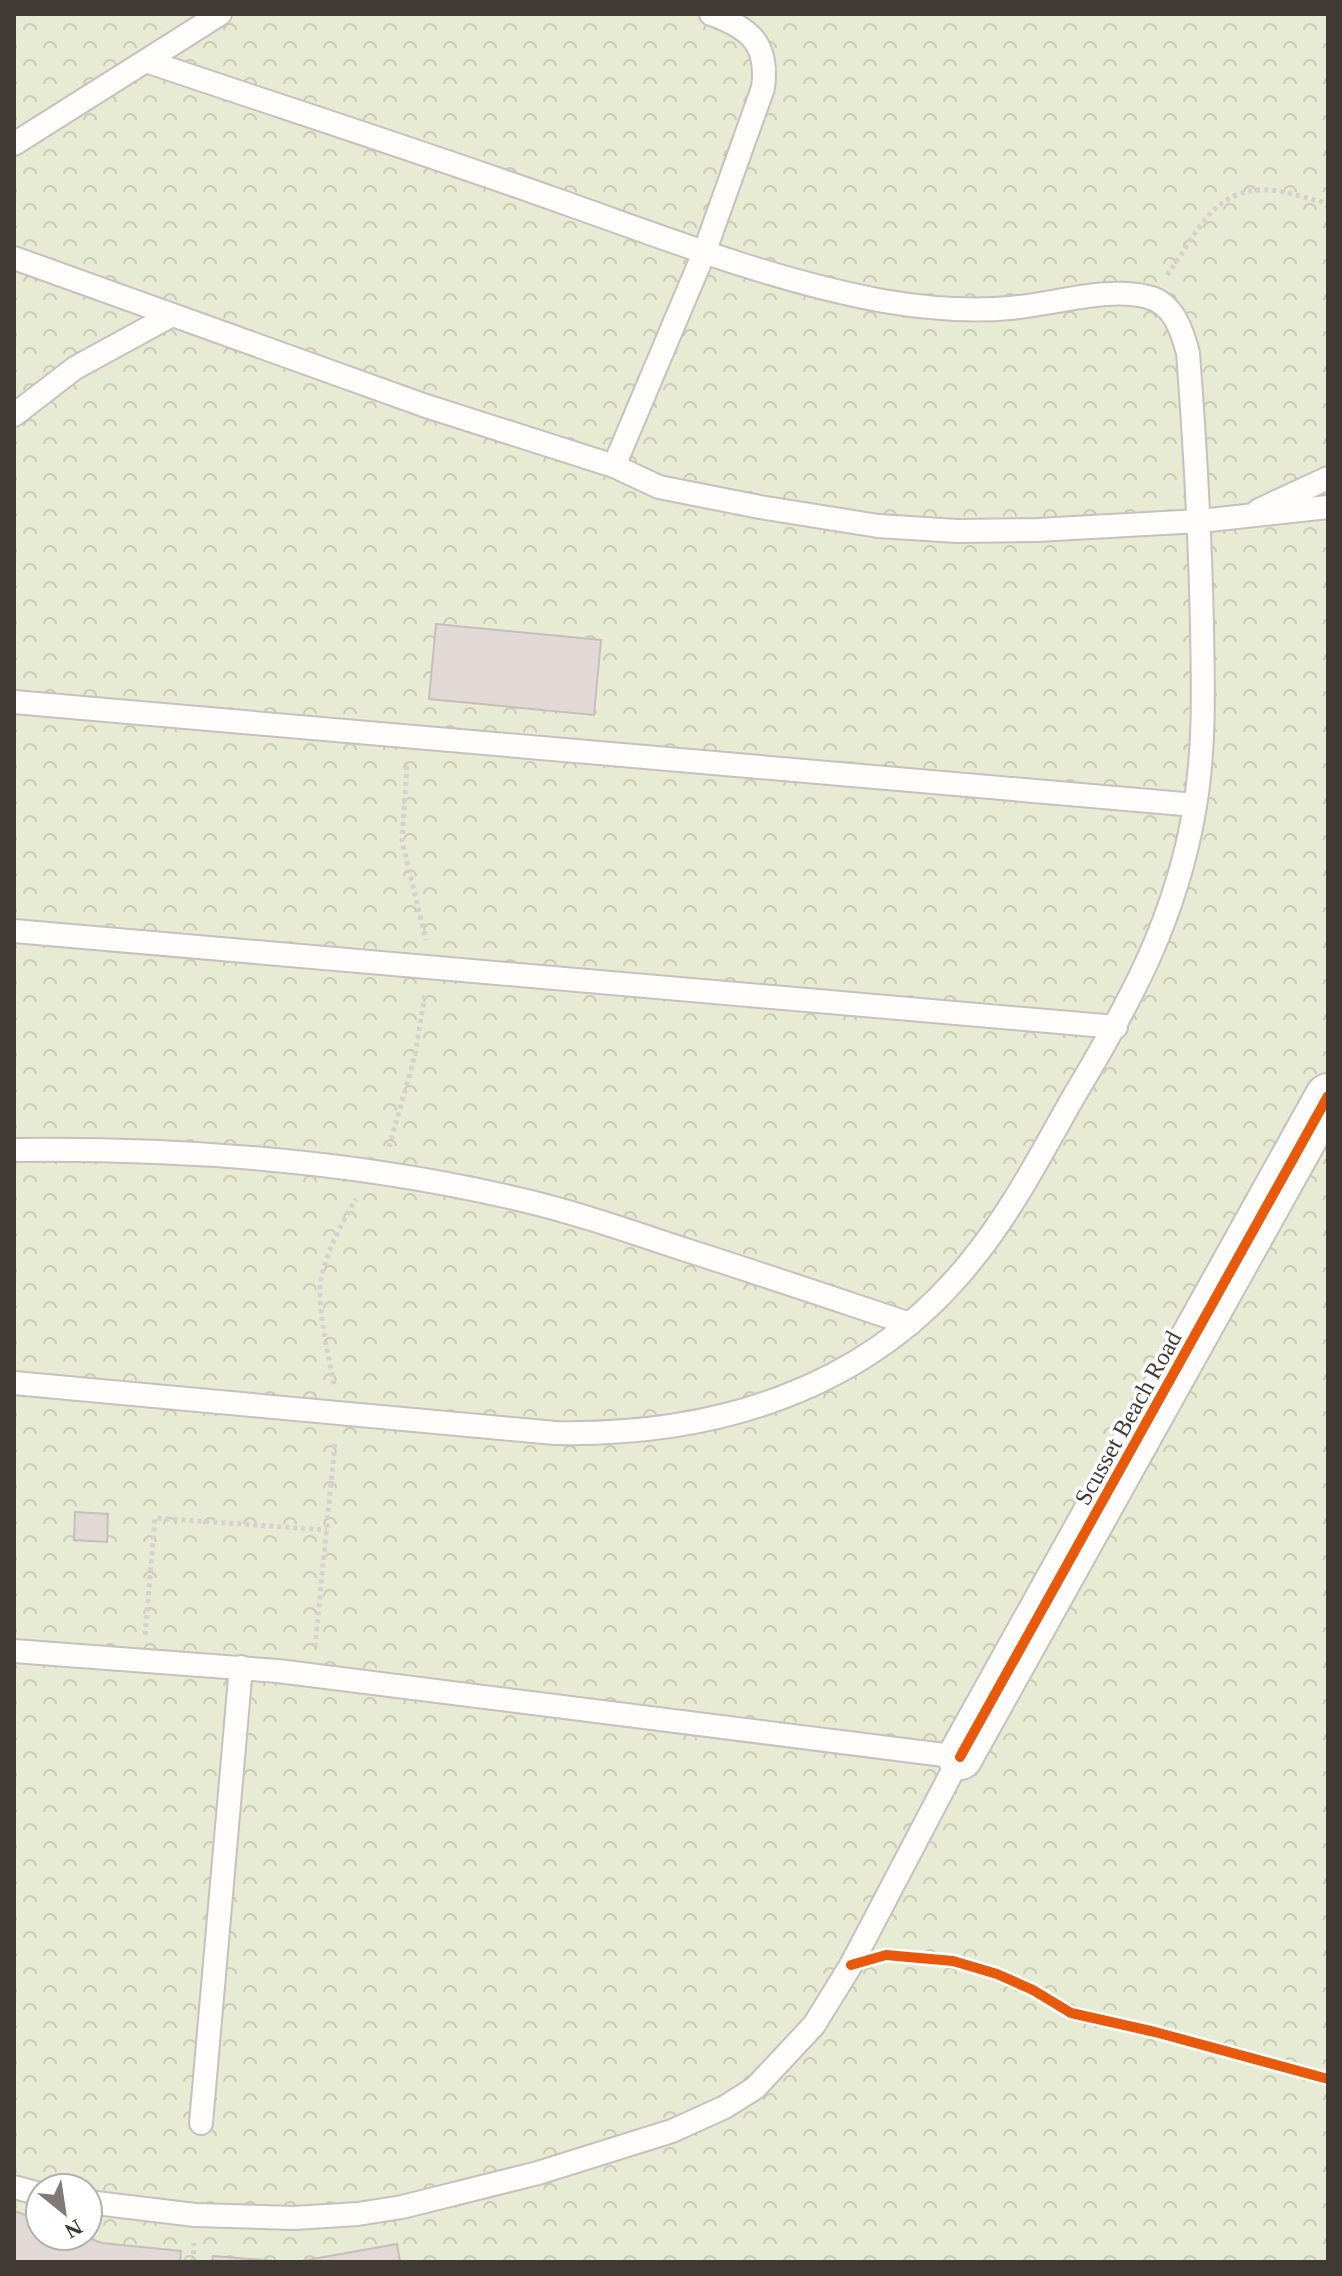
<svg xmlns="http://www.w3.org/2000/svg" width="1342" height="2276" font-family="'Times New Roman',serif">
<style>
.forest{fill:url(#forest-crowns);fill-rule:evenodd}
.building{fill:#e2d9d6;stroke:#c6bebb;stroke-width:2}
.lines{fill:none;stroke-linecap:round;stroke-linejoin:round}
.service-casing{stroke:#c8c0bc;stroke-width:26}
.minor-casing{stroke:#c8c0bc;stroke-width:48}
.path{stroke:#d4d2cf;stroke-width:5;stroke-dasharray:4 4;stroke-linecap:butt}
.service{stroke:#fefdfc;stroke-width:22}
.minor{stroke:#fefdfc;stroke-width:44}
.cycleway-casing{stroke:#fff;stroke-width:15}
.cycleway{stroke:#e8590c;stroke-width:10}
.labels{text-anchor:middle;stroke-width:7;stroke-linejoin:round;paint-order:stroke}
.street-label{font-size:24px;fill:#403934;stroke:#fff}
</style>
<defs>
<pattern id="forest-crowns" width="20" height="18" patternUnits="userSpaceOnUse" patternTransform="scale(2)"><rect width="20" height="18" fill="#e8ebd3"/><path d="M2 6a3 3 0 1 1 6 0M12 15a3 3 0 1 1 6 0" fill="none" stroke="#c8cab6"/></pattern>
</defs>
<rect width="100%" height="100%" fill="#f9f0eb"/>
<path class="forest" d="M14 14H1328V2262H14ZM40 2188H88V2236H40Z"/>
<g class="building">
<polygon points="436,624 601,640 594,715 429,699"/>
<polygon points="75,1512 108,1514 107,1542 74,1540"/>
<polygon points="14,2211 40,2220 40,2236 83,2236 102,2243 181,2251 180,2262 14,2262"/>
<polygon points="397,2244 400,2262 296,2262"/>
<polygon points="213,2256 286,2262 212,2262"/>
</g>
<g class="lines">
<defs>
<g id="service">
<polyline points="14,144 220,14"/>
<polyline points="14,258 426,406 614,466 659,487 760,507 878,526 957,531 1037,530 1200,521 1328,507"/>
<polyline points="14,415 75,368 172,315"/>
<path d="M614 466 704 253 763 88C769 44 750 28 711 14"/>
<polyline points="1259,510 1328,478"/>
<polyline points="14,702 1195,805"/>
<polyline points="14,931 1116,1027"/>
<path d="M14 1150C179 1148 357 1161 518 1199 575 1212 631 1232 686 1250 761 1274 835 1299 910 1324"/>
<path d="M14 1383 555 1433C715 1436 868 1390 971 1261 1012 1211 1042 1152 1074 1096 1131 1001 1177 917 1195 806 1205 746 1203 686 1202 626 1200 534 1195 444 1188 353 1182 330 1173 303 1148 297 1108 286 1051 305 1010 308 968 312 925 308 883 301 770 280 662 237 554 199 419 151 282 107 146 61"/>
<polyline points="14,1651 278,1671 960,1757 851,1965 814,2025 755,2088 725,2107 672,2131 538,2173 402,2207 358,2214 294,2218 195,2215 88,2202"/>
<polyline points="201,2123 241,1667"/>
<polyline points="14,2187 40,2194"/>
</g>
<polyline id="minor" points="960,1757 1328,1096"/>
</defs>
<use href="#service" class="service-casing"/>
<use href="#minor" class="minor-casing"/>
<g class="path">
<path d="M1167 275C1196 237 1210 189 1266 190 1284 190 1304 198 1322 202L1328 207"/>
<polyline points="407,766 402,841 426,940"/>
<polyline points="389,1147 415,1055 425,994"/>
<path d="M334 1384C329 1359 316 1303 321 1279 327 1251 341 1224 356 1199"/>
<polyline points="145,1635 155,1518 327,1530"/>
<polyline points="315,1647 335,1442"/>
<polyline points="193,2262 194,2243"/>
</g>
<use href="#service" class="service"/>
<use href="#minor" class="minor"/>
<defs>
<g id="cycleway">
<polyline points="960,1757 1328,1096"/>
<polyline points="851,1965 886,1955 953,1961 997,1974 1033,1990 1071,2013 1155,2032 1328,2079"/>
</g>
</defs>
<use href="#cycleway" class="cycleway-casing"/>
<use href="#cycleway" class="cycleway"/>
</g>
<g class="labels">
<g class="street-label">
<text transform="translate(1128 1418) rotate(-61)" y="8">Scusset Beach Road</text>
</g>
</g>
<rect width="1342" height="2276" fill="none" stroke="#403934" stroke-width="32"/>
<g transform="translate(64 2212) rotate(150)"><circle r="38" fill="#ffffff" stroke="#b3b0ae" stroke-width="2"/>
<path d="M0-6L14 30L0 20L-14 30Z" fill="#817974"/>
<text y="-12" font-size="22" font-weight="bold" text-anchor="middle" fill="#403934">N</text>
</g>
</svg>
